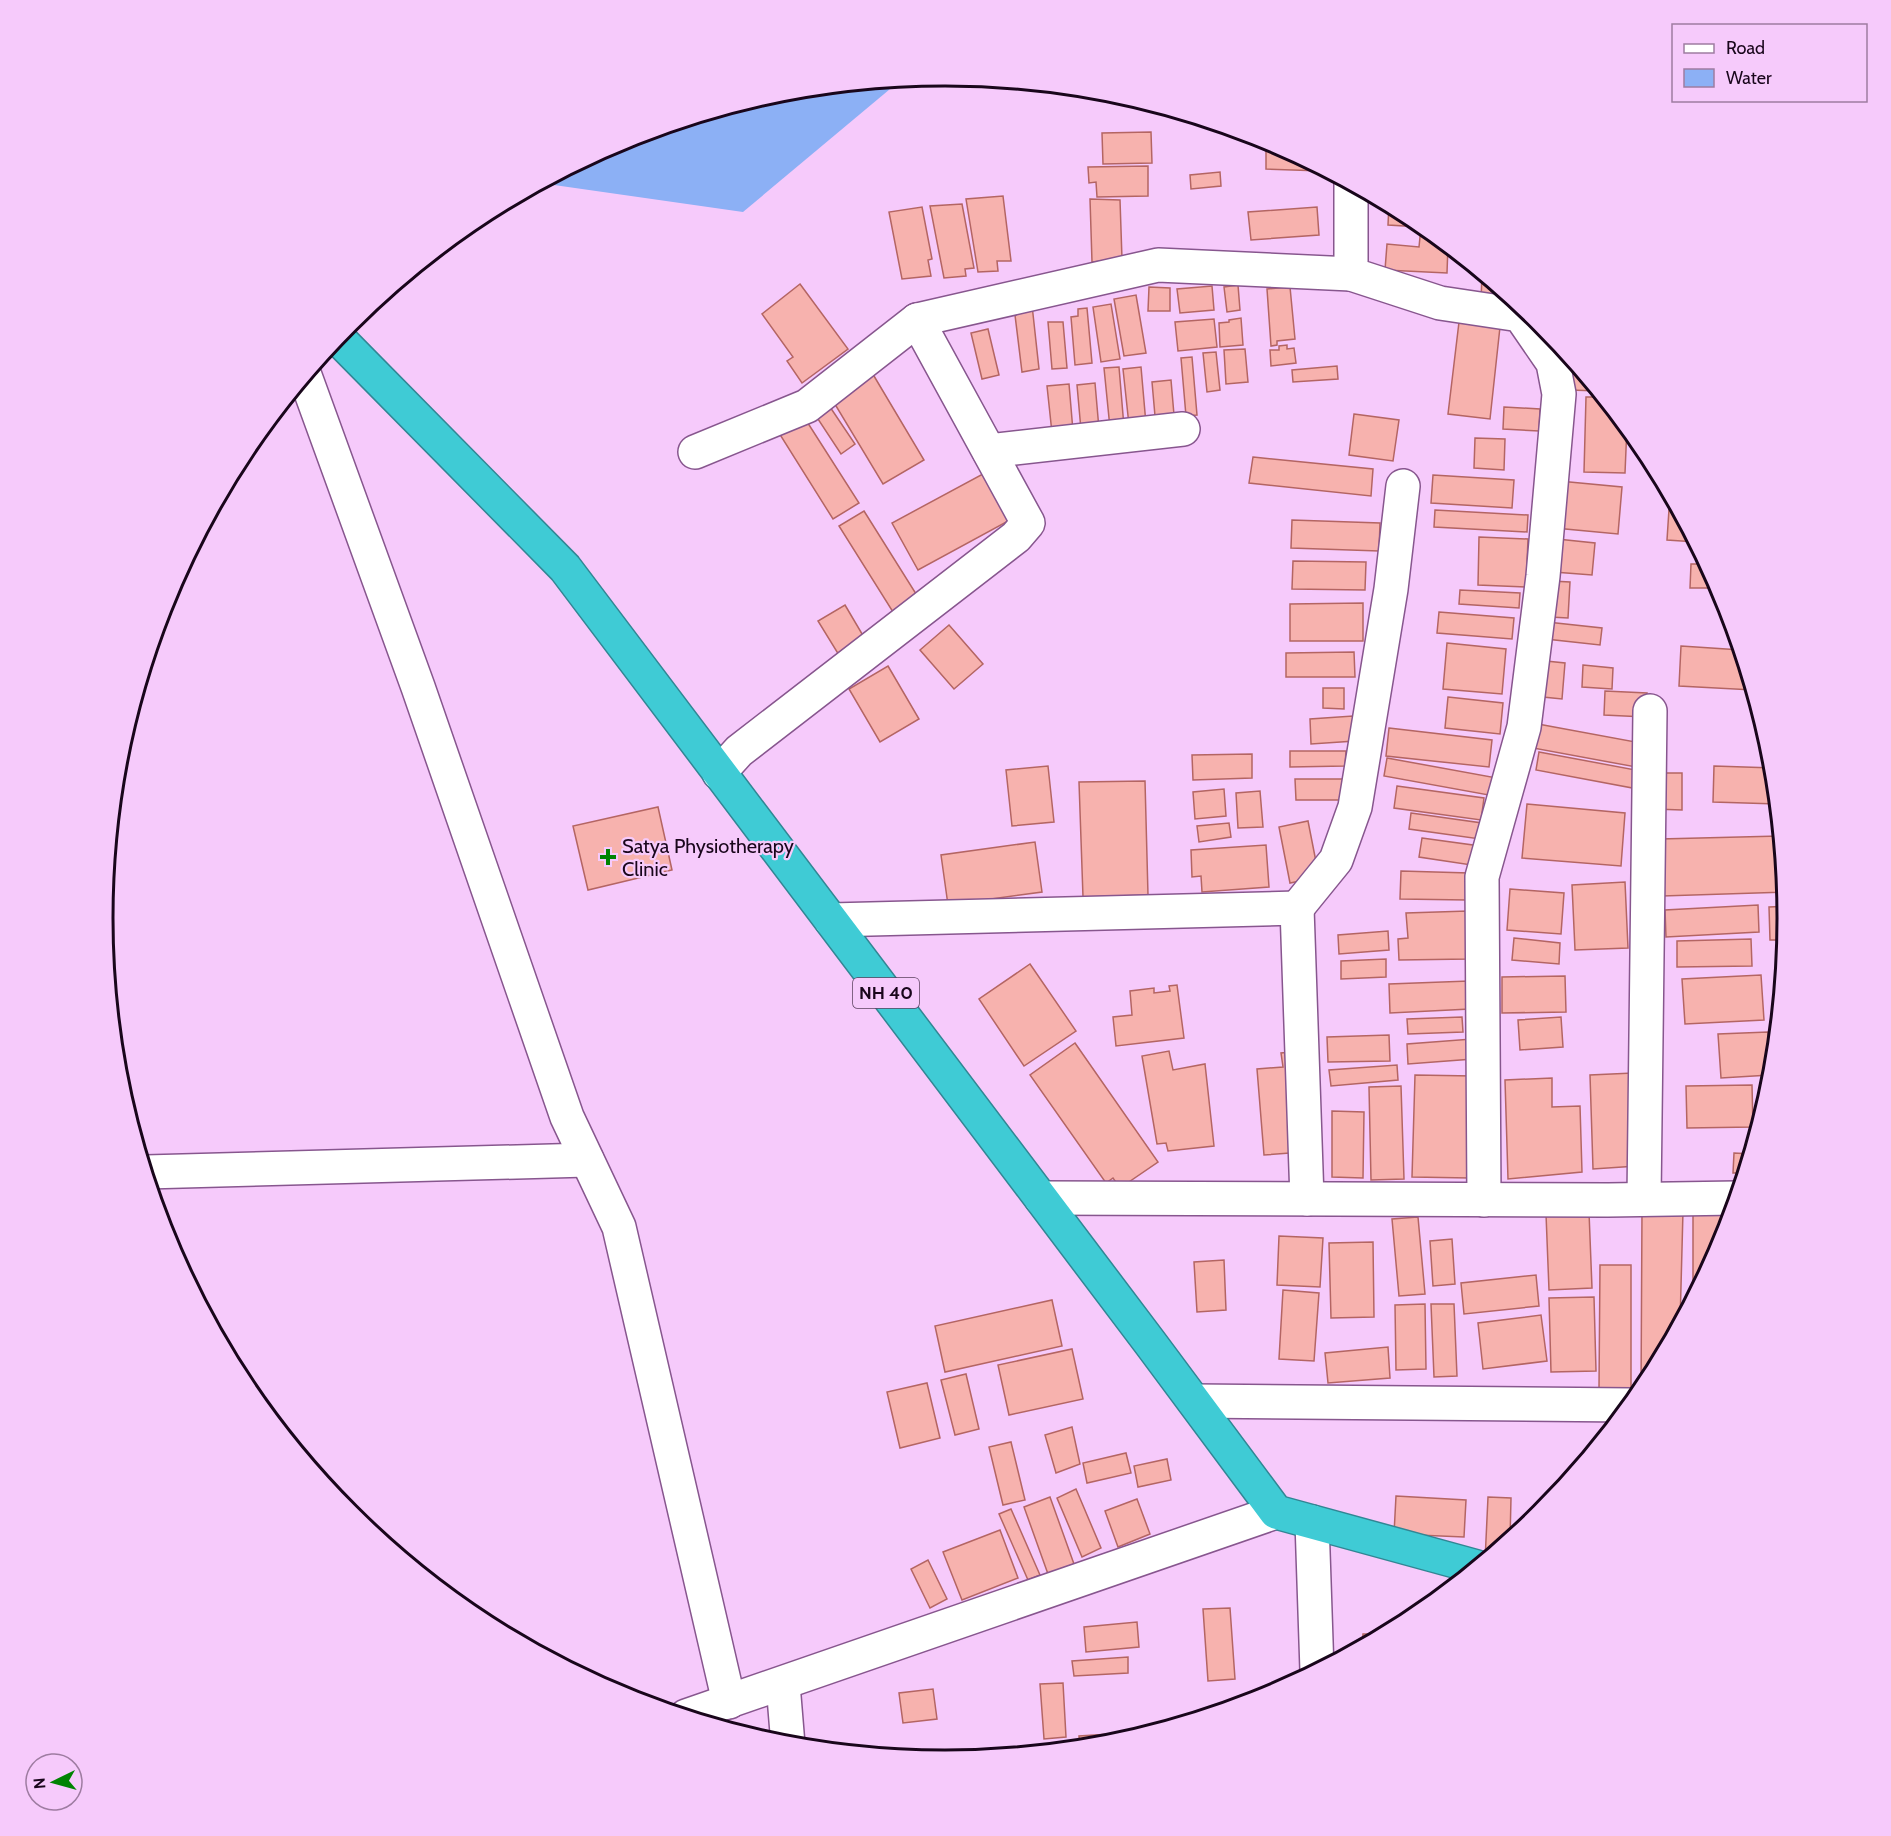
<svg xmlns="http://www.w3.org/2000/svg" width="1891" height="1836" font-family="Cabin,sans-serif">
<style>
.water{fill:#8cb0f5}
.building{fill:#f7b2ae;stroke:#b46563;stroke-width:1.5}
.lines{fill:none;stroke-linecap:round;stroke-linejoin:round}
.minor-casing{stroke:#87568e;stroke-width:36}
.highway-casing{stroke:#328694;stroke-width:36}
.minor{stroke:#fff;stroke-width:33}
.highway{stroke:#3fcbd5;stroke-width:33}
.poi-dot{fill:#008302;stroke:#f6cafb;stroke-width:2}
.labels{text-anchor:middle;stroke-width:4.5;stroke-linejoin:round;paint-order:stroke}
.shield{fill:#f6cafb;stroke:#5b415e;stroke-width:1.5}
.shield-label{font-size:18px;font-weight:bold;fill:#19061b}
.poi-label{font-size:20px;fill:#19061b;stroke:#f6cafb;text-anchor:start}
.rim{fill:none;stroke:#19061b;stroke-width:3}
</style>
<rect width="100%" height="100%" fill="#f6cafb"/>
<polygon class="water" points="902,79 743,212 540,183 623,139 781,91"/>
<g class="building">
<polygon points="1151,132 1152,163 1103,164 1102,133"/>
<polygon points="1266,145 1281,146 1322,168 1322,171 1266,169"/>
<polygon points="1148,166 1148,196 1097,197 1096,182 1089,183 1088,167"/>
<polygon points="1220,172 1221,186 1191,189 1190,175"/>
<polygon points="1003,196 1011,261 997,261 998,271 978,272 966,199"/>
<polygon points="1090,199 1120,200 1122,259 1092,262"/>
<polygon points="962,204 974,268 965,269 966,276 944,278 930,206"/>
<polygon points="1389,204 1414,217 1448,245 1447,273 1385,270 1387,244 1419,247 1421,227 1388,225"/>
<polygon points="922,207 932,259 928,260 931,276 902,279 889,212"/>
<polygon points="1317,207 1319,235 1251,240 1248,212"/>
<polygon points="1482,273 1518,303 1481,302"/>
<polygon points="800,284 848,349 802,383 787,361 793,357 762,314"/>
<polygon points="1238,285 1240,310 1227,312 1224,287"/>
<polygon points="1212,286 1214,310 1180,313 1177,289"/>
<polygon points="1149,287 1170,288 1170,311 1148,311"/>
<polygon points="1290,287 1295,339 1277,341 1277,345 1271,346 1267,289"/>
<polygon points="1136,295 1146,353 1124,356 1114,299"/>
<polygon points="1111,304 1120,359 1101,362 1093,307"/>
<polygon points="1032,305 1039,369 1022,372 1014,307"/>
<polygon points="1087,308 1092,363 1075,365 1071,317 1078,316 1078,309"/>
<polygon points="1241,318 1243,345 1220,347 1219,323 1229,322 1229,320"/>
<polygon points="1214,319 1217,347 1178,351 1175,322"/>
<polygon points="1048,322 1063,322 1067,368 1052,369"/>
<polygon points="1459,322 1500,327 1490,419 1448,414"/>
<polygon points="988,329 999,375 982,379 971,333"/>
<polygon points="1287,345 1287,349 1294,348 1296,363 1271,366 1270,350 1279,350 1279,346"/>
<polygon points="1245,349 1248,382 1226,384 1224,350"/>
<polygon points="1216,352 1220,390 1207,392 1203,353"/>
<polygon points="1192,357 1197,415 1186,416 1181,358"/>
<polygon points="1572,359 1598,391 1570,390"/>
<polygon points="1337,366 1338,379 1293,382 1292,370"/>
<polygon points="1119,367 1124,427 1110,428 1104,368"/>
<polygon points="1141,367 1146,424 1129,425 1123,369"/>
<polygon points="871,371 924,460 883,484 830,396"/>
<polygon points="1171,380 1174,415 1155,416 1152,382"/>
<polygon points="1095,383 1099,429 1081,430 1077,385"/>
<polygon points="1069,384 1073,431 1052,433 1047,386"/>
<polygon points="1586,397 1603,397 1627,426 1625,473 1584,472"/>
<polygon points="828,404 855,444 841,454 814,413"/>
<polygon points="1504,407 1540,409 1539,431 1503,429"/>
<polygon points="1354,414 1399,420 1393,461 1349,455"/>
<polygon points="804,417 859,503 833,519 779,433"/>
<polygon points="1475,438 1505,439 1504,470 1474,468"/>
<polygon points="1253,457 1373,469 1371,496 1249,483"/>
<polygon points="994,468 1019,515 918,570 892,523"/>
<polygon points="1433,475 1514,480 1512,508 1431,503"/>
<polygon points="1559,481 1622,487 1618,534 1555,528"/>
<polygon points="1670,494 1696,542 1667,540"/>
<polygon points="1435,510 1528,515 1527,532 1434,527"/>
<polygon points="864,511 918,597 893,612 839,526"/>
<polygon points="1292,520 1380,523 1379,551 1291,548"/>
<polygon points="1479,537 1528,539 1526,587 1478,585"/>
<polygon points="1557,539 1595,543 1592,575 1554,572"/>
<polygon points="1293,561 1366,562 1365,590 1292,589"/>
<polygon points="1691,564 1708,564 1721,588 1690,588"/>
<polygon points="1551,581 1570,582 1568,618 1550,617"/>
<polygon points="1460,590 1520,593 1519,608 1459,604"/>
<polygon points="1363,603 1363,641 1290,641 1290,604"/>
<polygon points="845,605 868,644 842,660 818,621"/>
<polygon points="1439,612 1514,618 1512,639 1437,633"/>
<polygon points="1547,622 1602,628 1600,645 1546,639"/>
<polygon points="949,625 983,664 954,689 920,650"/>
<polygon points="1447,643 1506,649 1502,694 1443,689"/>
<polygon points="1681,646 1741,650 1753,690 1679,686"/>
<polygon points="1354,652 1355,677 1286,677 1286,653"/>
<polygon points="1546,661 1565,663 1562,699 1543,697"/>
<polygon points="1583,665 1613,668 1612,689 1582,687"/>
<polygon points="888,666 919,719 880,742 849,689"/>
<polygon points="1323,688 1344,688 1344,709 1323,708"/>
<polygon points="1605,691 1647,693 1645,717 1604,715"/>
<polygon points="1448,697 1503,703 1500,734 1445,728"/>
<polygon points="1353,716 1355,741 1311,744 1310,719"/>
<polygon points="1538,724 1641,743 1636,767 1533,748"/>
<polygon points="1389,728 1492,740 1489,767 1386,756"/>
<polygon points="1290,751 1346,751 1345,766 1290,767"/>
<polygon points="1539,752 1641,771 1638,789 1536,770"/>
<polygon points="1252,754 1252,778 1193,780 1192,755"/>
<polygon points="1387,758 1497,778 1494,796 1384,776"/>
<polygon points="1048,766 1054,822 1012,826 1006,770"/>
<polygon points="1714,766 1774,768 1777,804 1713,802"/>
<polygon points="1654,773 1682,773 1682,810 1654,809"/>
<polygon points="1295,779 1347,779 1348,800 1296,800"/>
<polygon points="1145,781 1148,895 1083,897 1079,782"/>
<polygon points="1397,786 1484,798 1481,820 1394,808"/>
<polygon points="1224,789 1226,816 1195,819 1193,792"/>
<polygon points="1260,791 1263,827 1238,828 1236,793"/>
<polygon points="1527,804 1625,813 1621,866 1522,858"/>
<polygon points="658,807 672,870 588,890 573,826"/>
<polygon points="1411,813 1482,823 1480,839 1409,829"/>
<polygon points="1308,821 1319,877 1290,883 1279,827"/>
<polygon points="1229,823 1231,837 1199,842 1197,826"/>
<polygon points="1780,836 1786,892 1662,896 1660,839"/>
<polygon points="1422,838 1480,846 1478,866 1419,857"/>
<polygon points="1035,842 1042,892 948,905 941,855"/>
<polygon points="1266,845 1269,887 1202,892 1201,876 1192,877 1191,850"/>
<polygon points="1401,871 1469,873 1467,900 1400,899"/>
<polygon points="1625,882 1628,948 1575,950 1572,885"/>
<polygon points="1510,889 1564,893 1561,934 1507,930"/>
<polygon points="1758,905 1759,932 1666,937 1665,910"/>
<polygon points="1787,906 1788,918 1786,940 1770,940 1769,907"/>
<polygon points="1468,911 1469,959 1399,960 1398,939 1408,938 1406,913"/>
<polygon points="1388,931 1389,950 1339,954 1338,935"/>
<polygon points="1514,938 1560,943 1559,964 1512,960"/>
<polygon points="1751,939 1752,966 1677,967 1677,941"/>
<polygon points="1386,959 1386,977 1341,979 1341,961"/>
<polygon points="1030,964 1076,1031 1024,1066 979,999"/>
<polygon points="1761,975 1764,1020 1685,1024 1682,979"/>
<polygon points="1565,976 1566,1012 1502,1013 1502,977"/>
<polygon points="1469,981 1470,1009 1390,1013 1389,984"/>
<polygon points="1177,985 1184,1038 1116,1046 1113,1017 1132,1015 1130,991 1154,988 1154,993 1170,991 1169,986"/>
<polygon points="1462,1017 1463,1032 1408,1034 1407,1019"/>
<polygon points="1561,1017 1563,1047 1520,1050 1518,1020"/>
<polygon points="1768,1032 1770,1075 1721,1078 1718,1034"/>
<polygon points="1389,1035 1390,1061 1328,1062 1327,1037"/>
<polygon points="1472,1039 1473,1059 1408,1064 1407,1044"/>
<polygon points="1075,1043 1158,1162 1120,1188 1113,1178 1106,1183 1030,1075"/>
<polygon points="1169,1051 1173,1070 1205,1064 1214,1146 1168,1151 1166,1143 1157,1144 1142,1056"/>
<polygon points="1291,1052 1303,1152 1264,1155 1257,1069 1283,1067 1281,1053"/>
<polygon points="1397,1065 1398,1080 1331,1086 1329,1070"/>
<polygon points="1633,1073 1637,1166 1593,1169 1590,1075"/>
<polygon points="1415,1075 1473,1076 1470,1178 1412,1177"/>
<polygon points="1552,1078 1552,1107 1580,1106 1582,1172 1508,1179 1505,1080"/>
<polygon points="1752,1085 1753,1127 1687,1128 1686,1086"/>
<polygon points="1401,1086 1404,1179 1371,1180 1369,1087"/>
<polygon points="1332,1111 1364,1112 1363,1178 1332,1177"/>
<polygon points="1734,1153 1751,1154 1745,1173 1733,1173"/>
<polygon points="1642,1210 1683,1211 1680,1324 1646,1387 1641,1393"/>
<polygon points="1589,1212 1592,1288 1549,1290 1546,1214"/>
<polygon points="1693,1212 1733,1213 1724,1241 1693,1299"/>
<polygon points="1418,1217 1425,1294 1399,1296 1392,1219"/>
<polygon points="1279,1236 1323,1238 1320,1287 1277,1285"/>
<polygon points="1452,1239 1455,1284 1433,1286 1430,1241"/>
<polygon points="1373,1242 1374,1317 1331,1318 1329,1243"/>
<polygon points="1224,1260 1226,1310 1197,1312 1194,1262"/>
<polygon points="1600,1265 1631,1265 1631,1389 1599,1389"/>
<polygon points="1536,1275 1539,1306 1464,1314 1461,1283"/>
<polygon points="1283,1290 1319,1293 1314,1361 1279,1359"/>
<polygon points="1594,1297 1596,1371 1551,1372 1549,1298"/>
<polygon points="1052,1300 1062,1346 945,1372 935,1326"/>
<polygon points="1425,1304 1426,1369 1396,1370 1395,1305"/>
<polygon points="1431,1304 1454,1304 1457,1376 1434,1377"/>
<polygon points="1541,1315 1547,1361 1483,1369 1478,1323"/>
<polygon points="1388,1347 1390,1378 1328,1383 1325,1353"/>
<polygon points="1072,1349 1083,1399 1009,1415 998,1365"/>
<polygon points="966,1374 979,1429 955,1435 941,1380"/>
<polygon points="927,1383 940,1438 900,1448 887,1392"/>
<polygon points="1072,1427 1080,1464 1056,1473 1045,1435"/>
<polygon points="1011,1442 1025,1500 1003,1505 989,1447"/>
<polygon points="1126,1453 1131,1473 1087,1483 1083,1463"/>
<polygon points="1167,1459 1171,1480 1138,1487 1134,1466"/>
<polygon points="1076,1489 1101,1548 1082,1557 1057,1498"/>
<polygon points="1396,1496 1466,1500 1464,1537 1394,1534"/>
<polygon points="1050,1497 1074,1564 1048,1574 1024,1507"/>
<polygon points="1488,1497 1511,1498 1510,1540 1485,1561"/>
<polygon points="1137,1499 1150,1534 1118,1547 1105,1511"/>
<polygon points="1011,1509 1040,1575 1028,1580 999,1514"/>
<polygon points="1000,1530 1018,1578 962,1600 943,1552"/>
<polygon points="928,1560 947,1599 930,1608 911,1569"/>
<polygon points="1230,1608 1235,1679 1208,1681 1203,1609"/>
<polygon points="1137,1622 1139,1647 1086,1652 1084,1627"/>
<polygon points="1363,1634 1386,1634 1362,1646"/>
<polygon points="1128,1657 1128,1673 1074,1676 1072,1661"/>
<polygon points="1063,1683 1066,1737 1044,1739 1040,1684"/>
<polygon points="933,1689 937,1719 903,1723 899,1693"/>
<polygon points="1126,1733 1126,1740 1110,1745 1080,1748 1079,1736"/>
</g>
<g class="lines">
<defs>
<g id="minor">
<polyline points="1351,184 1351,274 1440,303 1520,315 1553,363 1559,394 1543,576 1524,727 1482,877 1484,1200"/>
<polyline points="305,376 418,687 567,1117 619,1227 729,1702"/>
<polyline points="989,451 1183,429"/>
<polyline points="695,452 807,406 917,320 1158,265 1351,274"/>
<polyline points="719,773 739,751 1016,537 1028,523 917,320"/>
<polyline points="1297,908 1336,860 1355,807 1391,589 1403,486"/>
<polyline points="831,920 1297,908 1307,1199"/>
<polyline points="146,1172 587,1160"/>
<polyline points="1041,1198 1608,1200 1737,1198"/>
<polyline points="1644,1199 1650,711"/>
<polyline points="1194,1401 1631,1405"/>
<polyline points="1312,1522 1317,1671"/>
<polyline points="783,1684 788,1745"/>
<polyline points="686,1716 1276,1512"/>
</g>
<polyline id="highway" points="337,337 565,568 1151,1344 1276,1512 1477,1567"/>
</defs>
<use href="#minor" class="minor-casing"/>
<use href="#highway" class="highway-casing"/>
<use href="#minor" class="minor"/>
<use href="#highway" class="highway"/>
</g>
<path class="poi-dot" d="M605 848h6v6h6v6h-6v6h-6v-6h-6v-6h6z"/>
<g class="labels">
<rect class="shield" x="853" y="978" width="66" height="30" rx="4.5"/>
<g class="shield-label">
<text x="886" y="999">NH 40</text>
</g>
<g class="poi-label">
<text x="622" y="853">Satya Physiotherapy<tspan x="622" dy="23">Clinic</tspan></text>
</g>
</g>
<path d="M0 0H1891V1836H0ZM113 918a832 832 0 1 1 1664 0a832 832 0 1 1-1664 0Z" fill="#f6cafb" fill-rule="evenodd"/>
<path class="rim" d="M113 918a832 832 0 1 1 1664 0a832 832 0 1 1-1664 0Z"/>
<rect x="1672" y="24" width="195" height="78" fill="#f6cafb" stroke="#9e7ca1" stroke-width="1.5"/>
<rect x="1684" y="44" width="30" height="9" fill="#ffffff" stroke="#9e7ca1" stroke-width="1.5"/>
<text x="1726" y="54" font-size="18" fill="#19061b">Road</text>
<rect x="1684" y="69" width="30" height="18" fill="#8cb0f5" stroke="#9e7ca1" stroke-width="1.5"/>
<text x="1726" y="84" font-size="18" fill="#19061b">Water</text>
<g transform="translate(54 1782) rotate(265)"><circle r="28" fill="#f6cafb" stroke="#9e7ca1" stroke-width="1.5"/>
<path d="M0-4.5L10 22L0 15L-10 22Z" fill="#008302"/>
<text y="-9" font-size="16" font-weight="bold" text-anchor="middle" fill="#19061b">N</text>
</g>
</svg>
